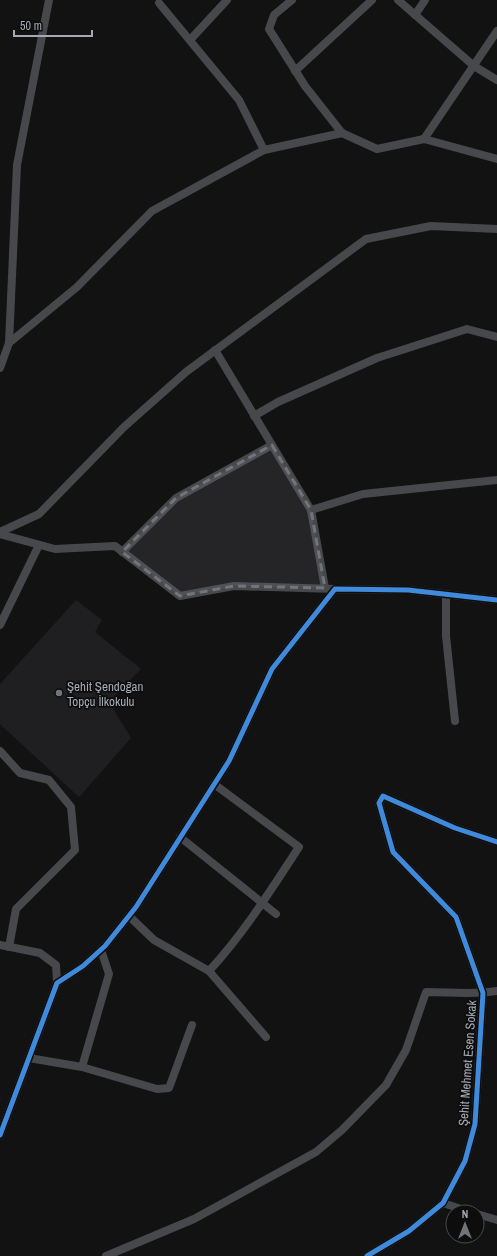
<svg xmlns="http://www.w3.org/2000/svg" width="497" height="1256" font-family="'Archivo Narrow',sans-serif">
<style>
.built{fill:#1f1f21}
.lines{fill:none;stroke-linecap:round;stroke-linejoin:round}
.street{stroke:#47484b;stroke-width:8}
.cycleway-casing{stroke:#0d0d0e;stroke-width:8}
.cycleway{stroke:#408adc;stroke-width:5}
.marked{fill:#71757b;fill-opacity:0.2;stroke:#71757b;stroke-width:3;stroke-dasharray:8 5;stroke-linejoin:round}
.poi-dot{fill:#71757b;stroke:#0d0d0e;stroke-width:1.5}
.labels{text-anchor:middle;stroke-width:3.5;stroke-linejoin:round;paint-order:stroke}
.poi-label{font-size:13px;fill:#a4aab3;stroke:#0d0d0e;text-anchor:start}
.street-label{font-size:13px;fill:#a4aab3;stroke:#0d0d0e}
</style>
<rect width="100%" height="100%" fill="#121213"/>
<polygon class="built" points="76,600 102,620 95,632 141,669 109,702 131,738 79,797 0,724 0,684"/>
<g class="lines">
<g class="street">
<polyline points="292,0 274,15 269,29 305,86 342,133"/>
<polyline points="398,0 474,66 497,80"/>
<polyline points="159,3 239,100 264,150"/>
<polyline points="415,15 425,0"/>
<polyline points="190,40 227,0"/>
<polyline points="295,71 372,0"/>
<polyline points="424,139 497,31"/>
<polyline points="9,343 77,287 152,211 264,150 342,133 377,149 424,139 497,159"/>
<polyline points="215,350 311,510 325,588"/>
<polyline points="0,368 9,343 17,165 49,0"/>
<polyline points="254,416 278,402 377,358 467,329 497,337"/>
<polyline points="311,510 363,494 497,480"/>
<polyline points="0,532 39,514 124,427 186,372 366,239 431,226 497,229"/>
<polyline points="0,534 55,549 115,546 180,596 234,586 335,589"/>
<polyline points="122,552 176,498 272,445"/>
<polyline points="446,594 446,636 455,721"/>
<polyline points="0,625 39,545"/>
<polyline points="0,751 20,773 49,780 71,807 75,850 16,909 9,947"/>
<polyline points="180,837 276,914"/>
<polyline points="129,916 154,940 209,971 266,1037"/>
<polyline points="0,945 40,953 56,965 57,983"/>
<path d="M209 971C244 933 271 890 299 847L214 784"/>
<polyline points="29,1058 82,1067 157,1089 169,1088 192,1025"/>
<polyline points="82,1067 109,974 101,950"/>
<polyline points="0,1135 57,983 83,966 105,946 136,907 229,761 272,669 335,589 408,590 497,600"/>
<polyline points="443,1203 470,1212"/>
<polyline points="477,1214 497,1220"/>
<path d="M106 1256 194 1219 316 1152 342 1130 386 1085 406 1050 426 992C449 992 474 995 497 991"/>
<polyline points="367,1256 409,1231 443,1203 465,1161 475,1124 483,993 456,917 393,852 379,803 383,796 455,828 497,842"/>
</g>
<defs>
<g id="cycleway">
<polyline points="0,1135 57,983 83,966 105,946 136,907 229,761 272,669 335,589 408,590 497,600"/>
<polyline points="367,1256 409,1231 443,1203 465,1161 475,1124 483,993 456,917 393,852 379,803 383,796 455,828 497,842"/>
</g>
</defs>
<use href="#cycleway" class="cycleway-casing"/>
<use href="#cycleway" class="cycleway"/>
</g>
<path class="marked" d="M272 445 311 510 325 588 234 586 180 596 122 552 176 498Z"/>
<circle class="poi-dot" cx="59" cy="693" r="4"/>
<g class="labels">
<g class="poi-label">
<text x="67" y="691">Şehit Şendoğan<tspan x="67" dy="15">Topçu İlkokulu</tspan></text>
</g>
<g class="street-label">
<text transform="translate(467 1063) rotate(-86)" y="5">Şehit Mehmet Esen Sokak</text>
</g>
</g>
<g transform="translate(465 1224)"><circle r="19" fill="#0d0d0e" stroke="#494c50"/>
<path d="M0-3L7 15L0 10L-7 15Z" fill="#71757b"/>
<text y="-6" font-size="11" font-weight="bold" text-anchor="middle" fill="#a4aab3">N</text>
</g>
<path d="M14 30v6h78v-6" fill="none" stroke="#a4aab3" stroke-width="2"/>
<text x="20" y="30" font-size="12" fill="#a4aab3" stroke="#0d0d0e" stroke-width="3" paint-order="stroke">50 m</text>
</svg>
